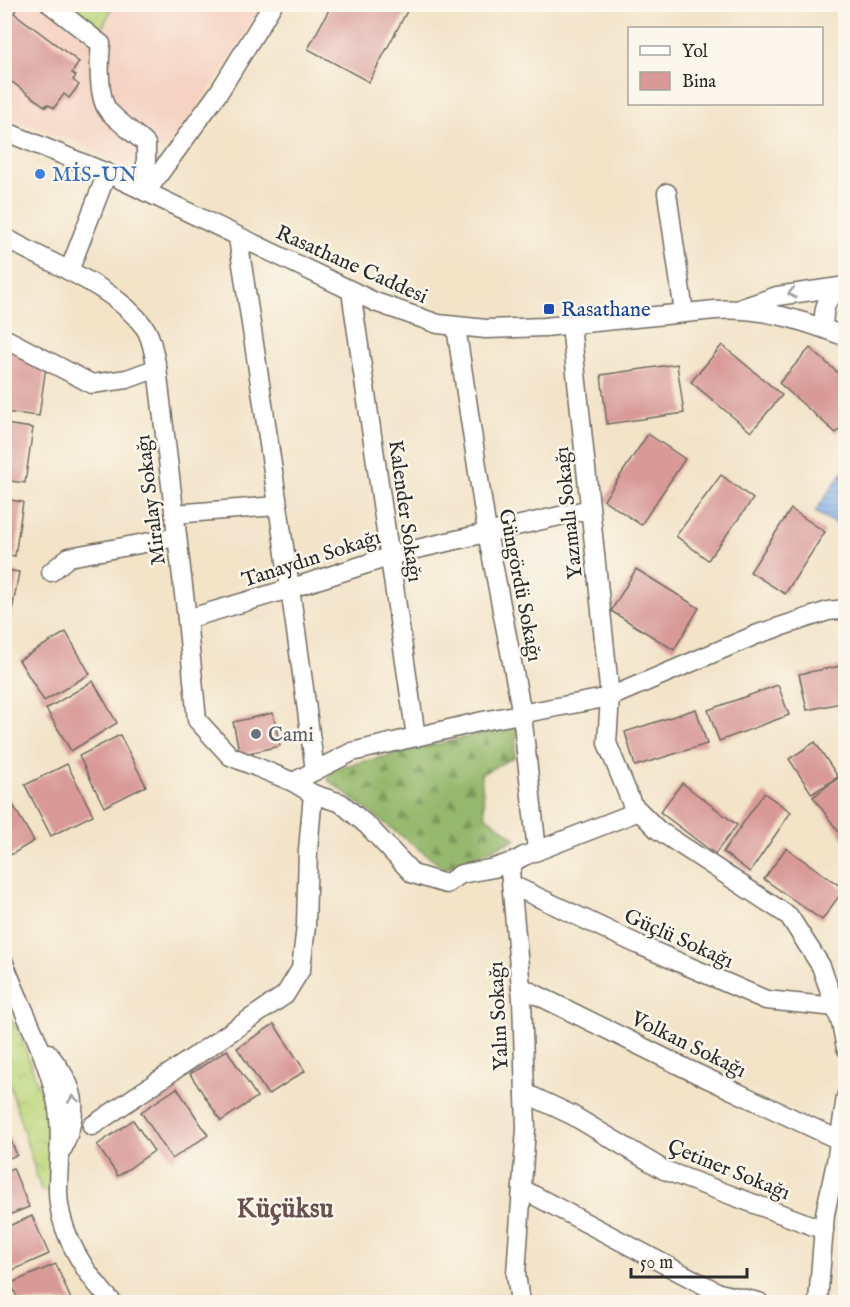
<svg xmlns="http://www.w3.org/2000/svg" width="850" height="1307" font-family="'IM FELL English',serif">
<style>
.built{fill:#f5d2c2}
.grass{fill:url(#grass-dots);stroke:#748154;stroke-width:1.5}
.forest{fill:url(#forest-firs);stroke:#60724c;stroke-width:1.5}
.park{fill:url(#park-crowns);stroke:#748154;stroke-width:1.5}
.water{fill:url(#water-rules);stroke:#526a88;stroke-width:1.5}
.building{fill:#d89997}
.lines{fill:none;stroke-linecap:round;stroke-linejoin:round}
.minor-casing{stroke:#716b62;stroke-width:21}
.minor{stroke:#fff;stroke-width:18}
.oneway{stroke:#a0a0a0}
.shop-dot{fill:#3f7fe0;stroke:#fbf7ec;stroke-width:2}
.transit-dot{fill:#1a4fb4;stroke:#fbf7ec;stroke-width:2}
.worship-dot{fill:#6b7280;stroke:#fbf7ec;stroke-width:2}
.labels{text-anchor:middle;stroke-width:5;stroke-linejoin:round;paint-order:stroke}
.shop-label{font-size:21px;fill:#366cbe;stroke:#fbf7ec;text-anchor:start}
.street-label{font-size:21px;fill:#2b2b2b;stroke:#fbf7ec}
.transit-label{font-size:21px;fill:#164399;stroke:#fbf7ec;text-anchor:start}
.worship-label{font-size:21px;fill:#5b616d;stroke:#fbf7ec;text-anchor:start}
.district-label{font-size:27px;font-weight:bold;fill:#685251;stroke:#fbf7ec}
</style>
<defs>
<pattern id="grass-dots" width="8" height="8" patternUnits="userSpaceOnUse" patternTransform="scale(1.5)"><rect width="8" height="8" fill="#bcd77c"/><path d="M2 2h.1M6 6h.1" fill="none" stroke="#a2b96b" stroke-width="1.8" stroke-linecap="round"/></pattern>
<pattern id="forest-firs" width="22" height="20" patternUnits="userSpaceOnUse" patternTransform="scale(1.5)"><rect width="22" height="20" fill="#95b86c"/><path d="M5 1l3.5 6h-7zM16 11l3.5 6h-7z" fill="#7a9659"/></pattern>
<pattern id="park-crowns" width="20" height="18" patternUnits="userSpaceOnUse" patternTransform="scale(1.5)"><rect width="20" height="18" fill="#bcd77c"/><path d="M2 6a3 3 0 1 1 6 0M12 15a3 3 0 1 1 6 0" fill="none" stroke="#a2b96b"/></pattern>
<pattern id="water-rules" width="6" height="5" patternUnits="userSpaceOnUse" patternTransform="scale(1.5)"><rect width="6" height="5" fill="#7aaae5"/><path d="M0 2.5h6" fill="none" stroke="#648bba"/></pattern>
</defs>
<rect width="100%" height="100%" fill="#fbf7ec"/>
<filter id="ink" filterUnits="userSpaceOnUse"><feTurbulence type="fractalNoise" baseFrequency=".0167" numOctaves="2"/><feDisplacementMap in="SourceGraphic" scale="12" xChannelSelector="R" yChannelSelector="G"/><feConvolveMatrix kernelMatrix="1 2 1 2 8 2 1 2 1" color-interpolation-filters="sRGB"/></filter>
<filter id="wash" filterUnits="userSpaceOnUse"><feTurbulence type="fractalNoise" baseFrequency=".008" numOctaves="4" result="noise"/><feDisplacementMap in="SourceGraphic" scale="24" xChannelSelector="R" yChannelSelector="G"/><feGaussianBlur stdDeviation="1.35" result="paint"/><feColorMatrix in="noise" values="0 0 0 0 0 0 0 0 0 0 0 0 0 0 0 0 0 1.4 0 .05"/><feComposite in="paint" operator="in"/></filter>
<g filter="url(#wash)">
<rect width="100%" height="100%" fill="#f3e3c7"/>
<polygon class="built" points="4,5 265,5 195,111 163,152 151,141 124,167 76,142 5,117"/>
<polygon class="grass" points="61,5 113,5 98,37"/>
<polygon class="forest" points="518,725 514,757 481,774 485,815 516,839 445,869 328,780 332,769"/>
<polygon class="park" points="4,1009 19,1032 46,1108 53,1160 50,1193 41,1190 5,1069"/>
<polygon class="water" points="845,468 846,529 845,529 815,512"/>
<g id="blocks">
<g class="building">
<polygon points="4,4 12,4 17,8 14,13 79,62 72,73 76,76 73,80 79,85 69,98 64,94 54,108 47,104 46,107 4,76"/>
<polygon points="332,4 396,4 407,11 369,82 308,49"/>
<polygon points="4,344 46,366 39,416 4,412"/>
<polygon points="722,345 782,395 751,432 691,382"/>
<polygon points="810,348 846,380 846,422 836,433 779,383"/>
<polygon points="677,364 684,413 607,424 601,375"/>
<polygon points="4,424 33,428 25,483 4,480"/>
<polygon points="648,434 685,459 641,525 604,500"/>
<polygon points="721,475 753,499 708,560 676,536"/>
<polygon points="4,499 23,502 15,556 4,554"/>
<polygon points="791,509 825,532 785,594 750,572"/>
<polygon points="636,569 699,608 674,650 611,611"/>
<polygon points="4,570 19,572 9,628 4,629"/>
<polygon points="66,632 90,674 44,701 19,660"/>
<polygon points="846,665 846,702 807,710 799,674"/>
<polygon points="93,681 117,723 71,751 46,709"/>
<polygon points="778,685 789,715 719,741 708,710"/>
<polygon points="696,709 707,744 635,766 625,732"/>
<polygon points="273,713 280,746 240,755 233,722"/>
<polygon points="120,735 146,786 104,807 79,756"/>
<polygon points="815,742 838,777 812,794 789,759"/>
<polygon points="67,764 93,815 51,836 25,785"/>
<polygon points="842,775 846,780 846,842 813,797"/>
<polygon points="682,783 737,825 715,854 660,812"/>
<polygon points="764,793 791,812 750,872 723,852"/>
<polygon points="10,800 34,841 4,859 4,803"/>
<polygon points="786,848 844,889 822,920 764,879"/>
<polygon points="274,1024 305,1071 268,1095 237,1048"/>
<polygon points="227,1050 257,1097 221,1121 190,1074"/>
<polygon points="177,1088 208,1135 172,1159 141,1112"/>
<polygon points="133,1120 154,1151 118,1176 97,1145"/>
<polygon points="4,1125 17,1155 4,1160"/>
<polygon points="13,1168 29,1207 4,1217 4,1172"/>
<polygon points="32,1216 49,1254 4,1274 4,1228"/>
<polygon points="56,1264 72,1302 19,1302 11,1283"/>
</g>
</g>
</g>
<g filter="url(#ink)">
<use href="#blocks" fill-opacity="0" stroke="#716b62" stroke-width="1.5"/>
<g class="lines">
<defs>
<g id="minor">
<path d="M50 4 101 44C99 61 98 95 107 109 114 119 137 135 146 144V192"/>
<path d="M4 131 107 173 375 302 438 324 486 329 545 327 715 310C762 307 802 320 846 337"/>
<polyline points="146,192 219,92 273,4"/>
<polyline points="667,193 684,313"/>
<path d="M4 237C49 264 113 284 145 328 152 338 154 356 157 368L187 619 197 720 230 756 293 782"/>
<path d="M238 238C265 415 292 593 315 771"/>
<polyline points="69,271 107,173"/>
<polyline points="351,291 416,737"/>
<polyline points="742,308 777,296 846,286"/>
<polyline points="571,325 610,697 758,634 828,611 846,609"/>
<polyline points="456,327 487,532 522,714 537,851"/>
<path d="M823 328C824 307 824 299 843 287"/>
<polyline points="4,338 92,384 127,379 157,368"/>
<polyline points="174,514 277,506"/>
<polyline points="51,572 69,557 177,537"/>
<polyline points="187,619 292,588 404,552 590,509"/>
<polyline points="515,861 494,868 461,874 446,884 413,874 368,826 341,803 313,794 293,782 352,752 483,721 610,697 607,743 632,804 658,830 789,916 821,966 841,1023 846,1048"/>
<polyline points="512,885 637,944 766,1000 836,1007"/>
<path d="M4 963C21 1009 46 1051 56 1099 63 1129 58 1159 58 1190 58 1232 85 1273 112 1302"/>
<polyline points="521,987 687,1069 839,1140"/>
<path d="M48 1053C75 1087 81 1106 63 1148"/>
<polyline points="525,1093 572,1115 664,1170 824,1230"/>
<polyline points="92,1126 285,995 301,969 306,926 308,850 313,794"/>
<polyline points="522,1189 719,1293 759,1302"/>
<polyline points="520,1302 516,1274 526,1128 522,998 510,871 515,861 524,856 639,811"/>
<polyline points="818,1302 825,1214 836,1162 846,1097"/>
</g>
</defs>
<use href="#minor" class="minor-casing"/>
<use href="#minor" class="minor"/>
</g>
<defs><path id="oneway-chevron" d="M-2-3.5L2.5 0L-2 3.5" fill="none" stroke-width="1.6" stroke-linecap="round" stroke-linejoin="round" transform="scale(1.5)"/></defs>
<g class="oneway">
<use href="#oneway-chevron" transform="translate(792 293) rotate(170)"/>
<use href="#oneway-chevron" transform="translate(73 1099) rotate(-98)"/>
</g>
</g>
<circle class="shop-dot" cx="40" cy="174" r="6"/>
<rect class="transit-dot" x="543" y="303" width="12" height="12" rx="3"/>
<circle class="worship-dot" cx="256" cy="734" r="6"/>
<g class="labels">
<g class="shop-label">
<text x="52" y="181">MİS-UN</text>
</g>
<g class="street-label">
<text transform="translate(352 264) rotate(24)" y="7">Rasathane Caddesi</text>
<text transform="translate(150 500) rotate(-97)" y="7">Miralay Sokağı</text>
<text transform="translate(406 511) rotate(82)" y="7">Kalender Sokağı</text>
<text transform="translate(568 513) rotate(-96)" y="7">Yazmalı Sokağı</text>
<text transform="translate(311 558) rotate(-18)" y="7">Tanaydın Sokağı</text>
<text transform="translate(521 585) rotate(79)" y="7">Güngördü Sokağı</text>
<text transform="translate(679 938) rotate(24)" y="7">Güçlü Sokağı</text>
<text transform="translate(498 1016) rotate(-93)" y="7">Yalın Sokağı</text>
<text transform="translate(689 1044) rotate(26)" y="7">Volkan Sokağı</text>
<text transform="translate(729 1169) rotate(22)" y="7">Çetiner Sokağı</text>
</g>
<g class="transit-label">
<text x="561" y="316">Rasathane</text>
</g>
<g class="worship-label">
<text x="268" y="741">Cami</text>
</g>
<g class="district-label">
<text x="285" y="1217">Küçüksu</text>
</g>
</g>
<rect width="850" height="1307" fill="none" stroke="#fbf7ec" stroke-width="24"/>
<rect x="628" y="27" width="195" height="78" fill="#fbf7ec" stroke="#a8a59f" stroke-width="1.5"/>
<rect x="640" y="46" width="30" height="9" fill="#ffffff" stroke="#a8a59f" stroke-width="1.5"/>
<text x="682" y="57" font-size="18" fill="#2b2b2b">Yol</text>
<rect x="640" y="72" width="30" height="18" fill="#d89997" stroke="#a8a59f" stroke-width="1.5"/>
<text x="682" y="87" font-size="18" fill="#2b2b2b">Bina</text>
<path d="M631 1268v9h116v-9" fill="none" stroke="#2b2b2b" stroke-width="3"/>
<text x="640" y="1268" font-size="18" fill="#2b2b2b" stroke="#fbf7ec" stroke-width="4.5" paint-order="stroke">50 m</text>
</svg>
